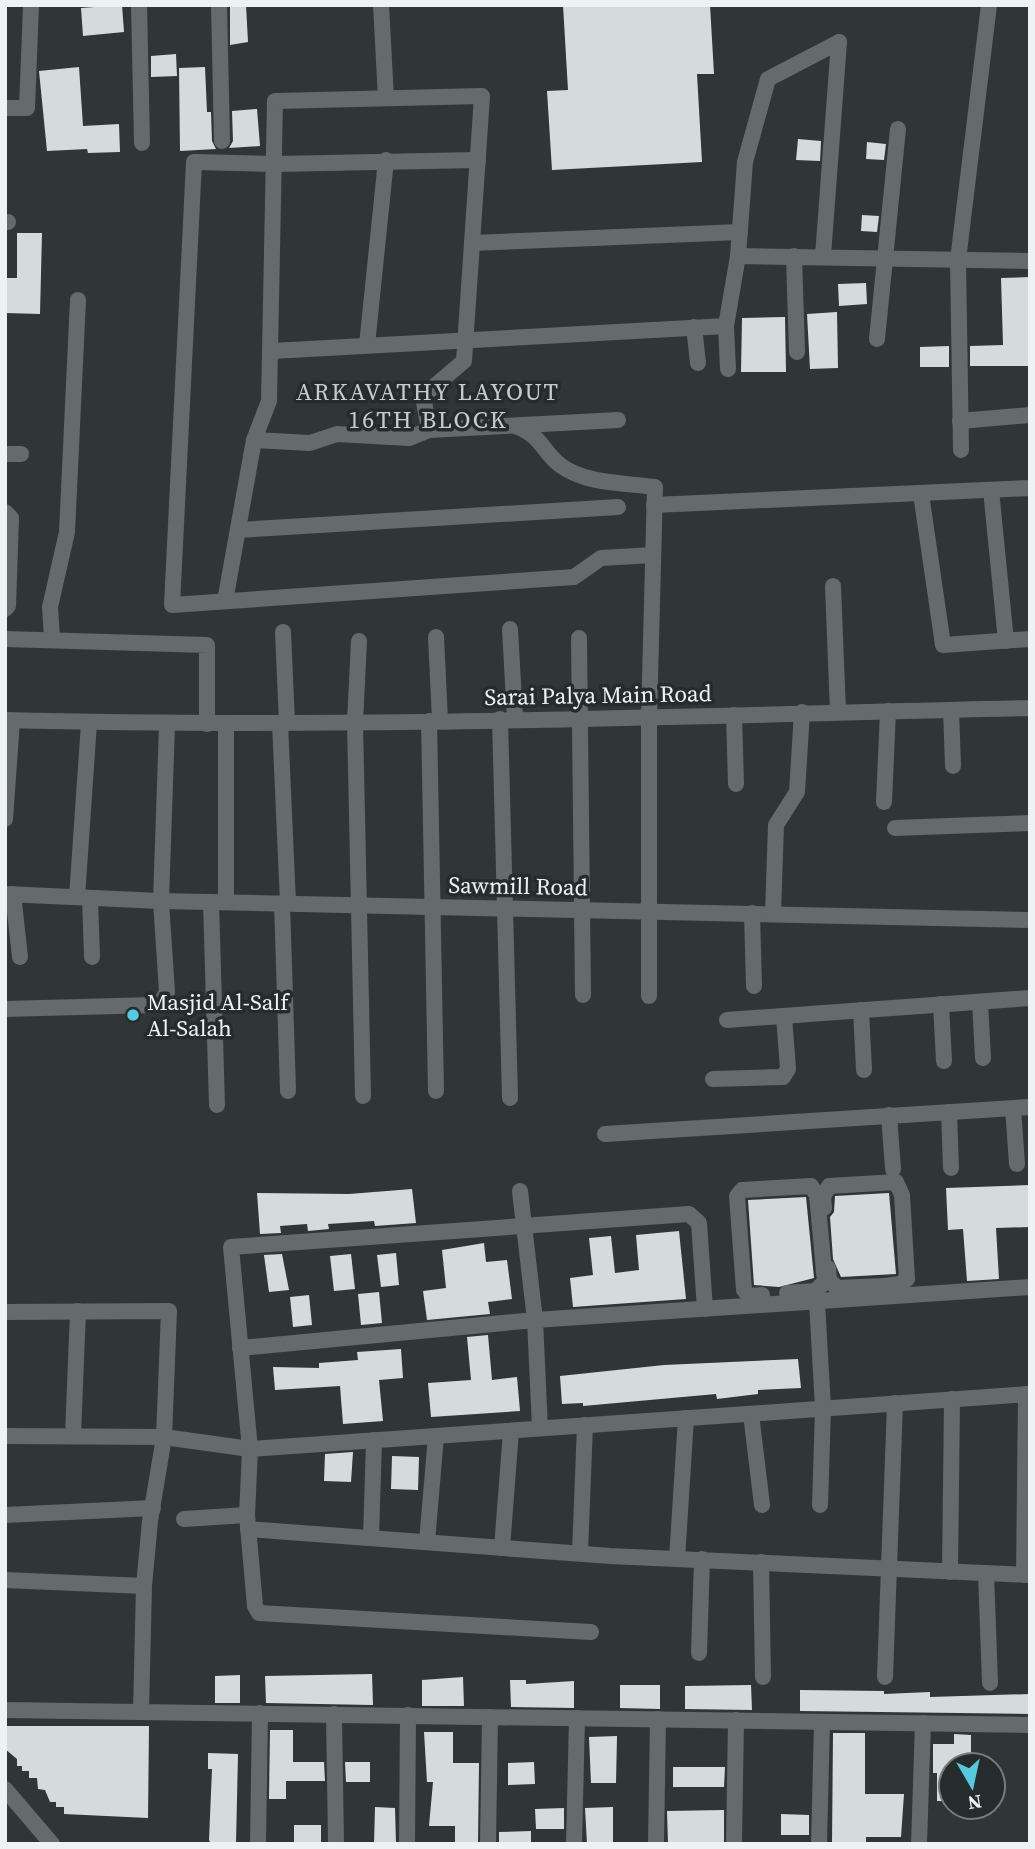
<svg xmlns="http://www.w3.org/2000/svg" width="1035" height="1849" font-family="'Source Serif 4',serif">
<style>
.building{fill:#d5dbdd}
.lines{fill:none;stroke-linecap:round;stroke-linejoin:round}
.street{stroke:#656a6c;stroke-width:16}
.poi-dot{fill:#55cadf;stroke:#262b2c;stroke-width:2.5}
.labels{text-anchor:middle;stroke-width:7;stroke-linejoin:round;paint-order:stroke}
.street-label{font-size:23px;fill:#eff2f3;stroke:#262b2c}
.poi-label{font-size:23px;fill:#eff2f3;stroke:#262b2c;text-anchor:start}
.neighbourhood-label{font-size:24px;letter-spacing:2px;fill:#c7cdcf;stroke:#262b2c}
</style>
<rect width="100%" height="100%" fill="#303536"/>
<g class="building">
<polygon points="122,5 124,32 83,36 81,8"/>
<polygon points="230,5 246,5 248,42 230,45"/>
<polygon points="563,5 710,5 714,74 697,74 702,162 552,170 547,91 568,90"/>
<polygon points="176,54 177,76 151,77 151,56"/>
<polygon points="79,67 83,126 119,124 120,152 88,153 87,149 47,151 39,71"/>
<polygon points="205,67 207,112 211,112 212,141 216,149 180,151 179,68"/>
<polygon points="257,109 260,146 229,148 233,141 232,111"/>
<polygon points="798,139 821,141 820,161 796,160"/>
<polygon points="867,142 886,144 884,160 866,159"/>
<polygon points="862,215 879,216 877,232 861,231"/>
<polygon points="17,233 42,233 40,314 5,313 5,278 17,278"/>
<polygon points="1030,277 1030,366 970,366 970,346 1003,345 1001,278"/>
<polygon points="866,283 867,304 839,306 838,284"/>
<polygon points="837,312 838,368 810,369 807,314"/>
<polygon points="785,317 786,372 741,372 742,318"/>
<polygon points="949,346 949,367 920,367 920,347"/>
<polygon points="1030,1185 1030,1227 996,1228 999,1279 967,1281 963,1229 948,1230 946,1188"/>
<polygon points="412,1189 416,1223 375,1226 374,1221 328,1224 329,1229 308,1231 307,1224 280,1226 281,1233 260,1234 257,1193 349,1194"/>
<polygon points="889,1193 896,1274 841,1277 833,1259 830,1217 834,1212 835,1196"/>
<polygon points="806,1197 814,1278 779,1287 754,1285 748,1200"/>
<polygon points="679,1231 686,1299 573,1307 570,1278 593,1275 589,1238 611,1236 615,1273 639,1270 636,1235"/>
<polygon points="484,1243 486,1262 507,1260 512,1299 488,1302 490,1314 427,1320 423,1291 446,1288 442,1250"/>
<polygon points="396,1253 399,1285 381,1287 377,1255"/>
<polygon points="282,1254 289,1290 269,1292 264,1255"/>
<polygon points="351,1254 355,1289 334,1291 330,1256"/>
<polygon points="379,1292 382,1323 361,1325 358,1294"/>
<polygon points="309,1295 312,1325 293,1327 290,1297"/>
<polygon points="488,1335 492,1380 517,1377 520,1411 431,1417 428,1383 471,1380 467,1337"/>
<polygon points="401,1349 403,1378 379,1380 383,1421 343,1424 340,1386 275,1390 273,1367 319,1368 319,1363 358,1360 357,1352"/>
<polygon points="798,1359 801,1388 758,1390 758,1394 717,1399 716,1394 583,1406 583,1403 562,1404 560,1376 664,1365"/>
<polygon points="353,1452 351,1482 324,1481 325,1454"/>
<polygon points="392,1456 419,1457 418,1490 391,1489"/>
<polygon points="372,1674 373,1705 266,1703 265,1676"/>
<polygon points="240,1675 240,1703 215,1703 215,1676"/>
<polygon points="463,1677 464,1706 422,1706 422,1680"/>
<polygon points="510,1680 526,1680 526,1684 574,1681 574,1708 511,1707"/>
<polygon points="620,1685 660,1685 660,1709 620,1708"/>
<polygon points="751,1685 752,1710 685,1709 685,1686"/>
<polygon points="800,1690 884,1691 884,1694 930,1692 930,1697 1030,1694 1030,1714 800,1711"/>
<polygon points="5,1726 149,1726 148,1818 64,1814 64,1807 56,1807 56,1802 50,1802 45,1790 38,1789 37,1778 29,1778 29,1771 22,1771 22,1766 17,1766 17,1759 5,1749"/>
<polygon points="270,1730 293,1730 293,1762 324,1762 325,1781 286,1781 286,1799 269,1799"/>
<polygon points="424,1732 453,1732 453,1763 479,1763 478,1844 455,1844 455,1826 429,1826 433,1782 427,1782"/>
<polygon points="833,1733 865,1733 865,1794 904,1794 901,1837 866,1837 866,1844 832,1844"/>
<polygon points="954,1734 971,1735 971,1765 951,1765 951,1801 937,1801 937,1773 933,1773 933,1744 954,1744"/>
<polygon points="617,1736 616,1783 591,1783 589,1737"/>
<polygon points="208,1753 238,1754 236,1844 211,1844 209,1840 212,1769 208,1769"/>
<polygon points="345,1762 370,1762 370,1782 346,1782"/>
<polygon points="534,1762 535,1784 508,1785 508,1763"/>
<polygon points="673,1767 725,1767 724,1787 673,1787"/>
<polygon points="375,1807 395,1808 396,1844 374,1844"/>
<polygon points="613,1807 613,1844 587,1844 585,1808"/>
<polygon points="564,1808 564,1829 536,1829 535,1809"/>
<polygon points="724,1810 724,1844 668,1844 667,1811"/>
<polygon points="781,1814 809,1815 809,1835 781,1835"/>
<rect x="294" y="1825" width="27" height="19"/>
<polygon points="531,1831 531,1844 499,1844 499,1832"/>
</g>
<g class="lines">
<g class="street">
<polyline points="139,5 142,143"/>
<polyline points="219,5 222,141"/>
<polyline points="381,5 386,98"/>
<polyline points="5,108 27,108 31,5"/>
<polyline points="478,160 275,164 194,162 172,605 574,577 601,558 653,555"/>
<polyline points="5,222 8,222"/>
<polyline points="472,243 740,232"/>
<polyline points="738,256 1030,261"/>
<polyline points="794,256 797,352"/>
<polyline points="823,256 839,42"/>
<polyline points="726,326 728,369"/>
<polyline points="694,327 698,363"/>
<polyline points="877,339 898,129"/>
<polyline points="367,345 386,160"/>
<polyline points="272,351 726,326 738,256 745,162 768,79 839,42"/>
<polyline points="960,421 1030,415"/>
<path d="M516 426C543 437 541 450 560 465 585 484 624 483 655 487L649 718V996"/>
<polyline points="254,440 310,443 337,434 409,438 429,430 618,420"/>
<polyline points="961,450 958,260 989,5"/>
<polyline points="5,454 21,454"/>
<polyline points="991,490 1006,641"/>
<polyline points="921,494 943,645 1030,639"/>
<polyline points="654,505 1030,488"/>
<polyline points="5,512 11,518 8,606 5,609"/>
<polyline points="239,530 618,507"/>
<polyline points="833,586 838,712"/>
<polyline points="225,601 254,440 269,401 275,101 482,96 464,361 423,396 429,430"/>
<polyline points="510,629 515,719"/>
<polyline points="283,632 287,723"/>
<polyline points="436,637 440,720"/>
<polyline points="52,638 50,607 67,532 78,300"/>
<polyline points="579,638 583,995"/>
<polyline points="5,639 207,645 207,724"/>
<polyline points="359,641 355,722 363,1096"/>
<polyline points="951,710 953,766"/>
<polyline points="734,715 736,784"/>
<polyline points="500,719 510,1098"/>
<path d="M5 720C347 729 688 716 1030 708"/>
<polyline points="429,721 436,1091"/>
<polyline points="280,723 288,903"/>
<polyline points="884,802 888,711"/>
<polyline points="5,819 12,721"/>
<polyline points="895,828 1030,823"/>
<polyline points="5,894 161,901 1030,920"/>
<polyline points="13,894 20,957"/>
<polyline points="77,897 89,723"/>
<polyline points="90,898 92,957"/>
<polyline points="211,902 217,1105"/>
<polyline points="226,902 226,724"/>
<polyline points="282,903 288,1091"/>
<polyline points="752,913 754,986"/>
<polyline points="773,914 776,825 797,792 802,712"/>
<polyline points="980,1002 983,1058"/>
<polyline points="941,1004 944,1061"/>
<polyline points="5,1009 154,1005 162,1001 167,992 161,901 167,725"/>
<polyline points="861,1010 864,1070"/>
<polyline points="727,1020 1030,998"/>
<polyline points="713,1079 783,1077 788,1069 784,1016"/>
<polyline points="1013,1108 1017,1164"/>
<polyline points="949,1112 951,1168"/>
<polyline points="889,1115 893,1169"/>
<polyline points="605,1134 1030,1107"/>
<polyline points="520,1191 535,1320 540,1428"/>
<polyline points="824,1208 823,1197 829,1186 896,1182 902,1195 907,1279 900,1284 885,1286"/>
<polyline points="828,1268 829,1280 837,1288 885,1286 886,1294"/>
<polyline points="762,1302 762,1295 749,1296 744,1290 737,1196 742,1190 811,1186 817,1195 825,1282 815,1291 787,1293"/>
<polyline points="817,1302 823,1408 820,1505"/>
<polyline points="5,1312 169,1311 164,1437 150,1521 144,1586 141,1712"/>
<polyline points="240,1348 535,1320 1030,1287"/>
<polyline points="751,1414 762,1505"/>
<polyline points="73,1435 78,1311"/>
<polyline points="5,1436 164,1437 250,1449 1030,1394"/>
<polyline points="5,1515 153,1508"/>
<polyline points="184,1519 247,1515"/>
<polyline points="248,1529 610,1556 1030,1575"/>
<polyline points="371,1538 374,1440"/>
<polyline points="427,1542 436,1436"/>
<polyline points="502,1548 511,1431"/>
<polyline points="580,1553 585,1425"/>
<polyline points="677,1559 686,1418"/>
<polyline points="761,1562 763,1677"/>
<polyline points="950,1572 952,1399"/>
<polyline points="986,1573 990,1683"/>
<polyline points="1024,1575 1026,1394"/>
<polyline points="5,1580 144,1586"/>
<polyline points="591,1632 259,1613 255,1606 247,1515 250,1449 231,1247 689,1214 699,1223 705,1309"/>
<polyline points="699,1653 702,1559"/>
<polyline points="885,1677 895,1403"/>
<polyline points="5,1710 1030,1725"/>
<polyline points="334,1714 336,1844"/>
<polyline points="5,1789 52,1844"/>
<polyline points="258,1844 260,1713"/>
<polyline points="407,1844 408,1715"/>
<polyline points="488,1844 490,1717"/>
<polyline points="574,1844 577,1718"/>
<polyline points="656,1844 658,1719"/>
<polyline points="734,1844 736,1720"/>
<polyline points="819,1844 822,1722"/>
<polyline points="919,1844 923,1723"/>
</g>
</g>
<circle class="poi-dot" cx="133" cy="1015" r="7"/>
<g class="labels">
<g class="street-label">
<text transform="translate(598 695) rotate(-1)" y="8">Sarai Palya Main Road</text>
<text transform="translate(518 886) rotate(1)" y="8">Sawmill Road</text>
</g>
<g class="poi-label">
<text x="147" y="1010">Masjid Al-Salf<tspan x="147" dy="26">Al-Salah</tspan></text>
</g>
<g class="neighbourhood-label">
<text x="428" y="400">ARKAVATHY LAYOUT<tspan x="428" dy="28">16TH BLOCK</tspan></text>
</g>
</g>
<rect width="1035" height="1849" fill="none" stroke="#eff2f3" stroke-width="14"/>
<g transform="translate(972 1786) rotate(171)"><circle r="33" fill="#262b2c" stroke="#767b7c" stroke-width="2"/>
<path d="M0-5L12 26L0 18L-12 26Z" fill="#55cadf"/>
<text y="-10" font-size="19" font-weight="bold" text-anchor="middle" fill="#eff2f3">N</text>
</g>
</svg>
